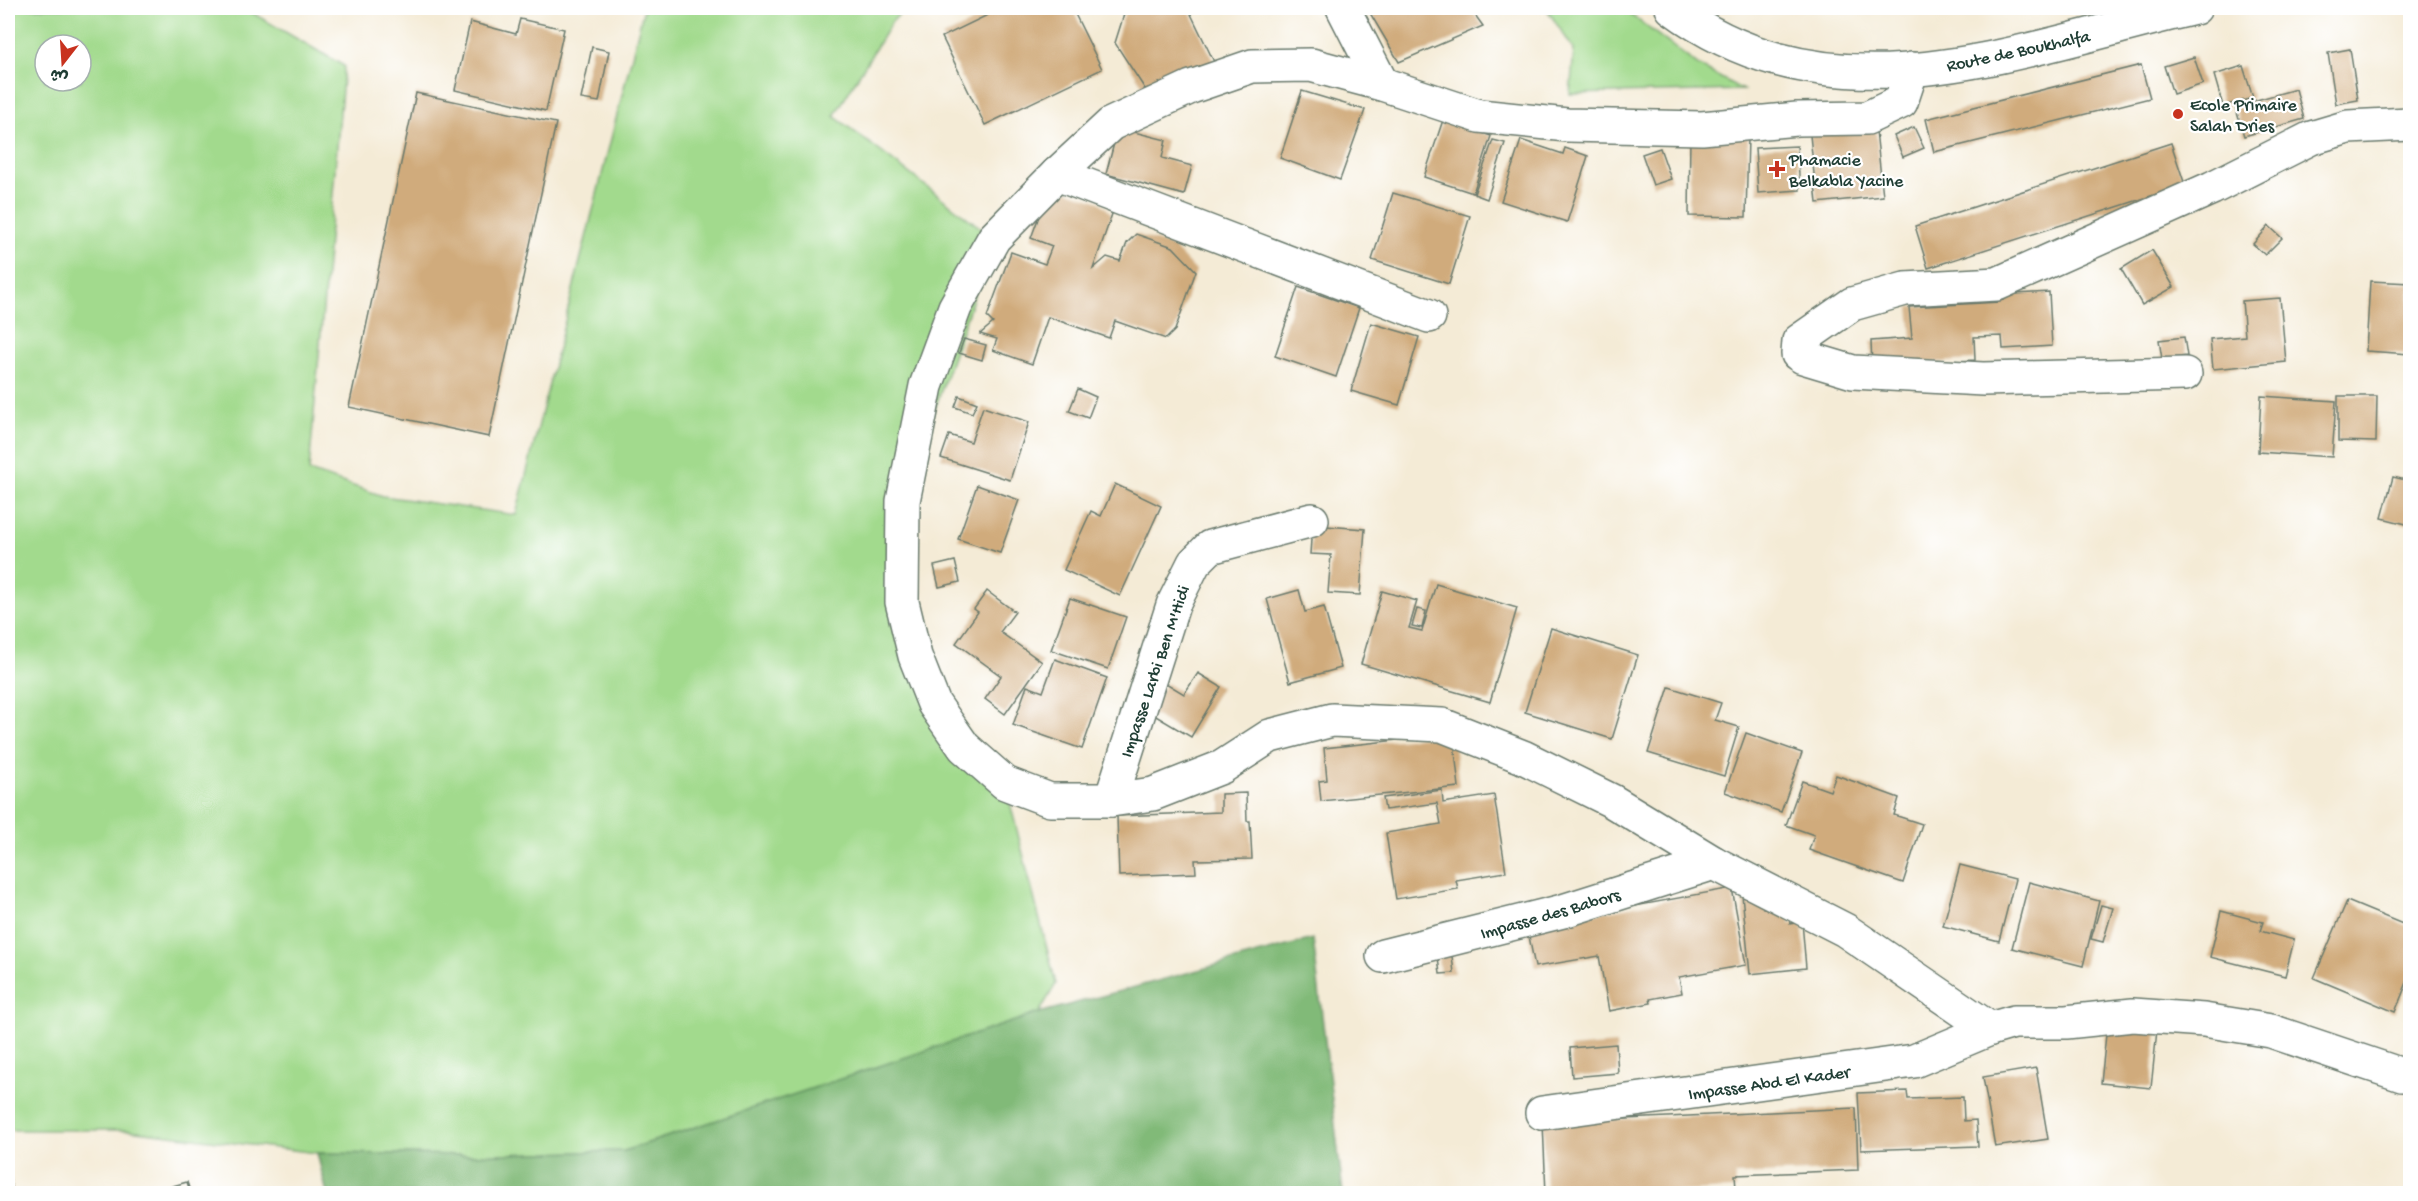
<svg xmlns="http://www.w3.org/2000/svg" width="2418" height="1201" font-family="'Gochi Hand','Playpen Sans Arabic',sans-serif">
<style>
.green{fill:#a2da8d;stroke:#608c60;stroke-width:1.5;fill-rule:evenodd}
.forest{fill:#81ba78;stroke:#507c56;stroke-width:1.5}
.building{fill:#d0ab7b}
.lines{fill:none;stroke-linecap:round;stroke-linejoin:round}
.minor-casing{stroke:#6a7a6d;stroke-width:36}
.major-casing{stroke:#6a7a6d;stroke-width:36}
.minor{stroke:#fff;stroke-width:33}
.major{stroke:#fff;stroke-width:33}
.poi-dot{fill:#c8321e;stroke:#fff;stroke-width:2}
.labels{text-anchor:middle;stroke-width:4.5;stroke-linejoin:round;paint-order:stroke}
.street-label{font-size:18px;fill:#1f3d34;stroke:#fff}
.poi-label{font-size:18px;fill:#1f3d34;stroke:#fff;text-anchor:start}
</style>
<rect width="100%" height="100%" fill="#fff"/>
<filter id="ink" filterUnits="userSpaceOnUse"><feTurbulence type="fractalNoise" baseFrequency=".0167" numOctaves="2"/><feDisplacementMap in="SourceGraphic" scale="12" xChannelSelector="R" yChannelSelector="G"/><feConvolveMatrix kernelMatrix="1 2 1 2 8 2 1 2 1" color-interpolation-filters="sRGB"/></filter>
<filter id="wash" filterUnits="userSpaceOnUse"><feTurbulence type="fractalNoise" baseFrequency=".008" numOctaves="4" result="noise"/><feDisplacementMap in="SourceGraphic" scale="24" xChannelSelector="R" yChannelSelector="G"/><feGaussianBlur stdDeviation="1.35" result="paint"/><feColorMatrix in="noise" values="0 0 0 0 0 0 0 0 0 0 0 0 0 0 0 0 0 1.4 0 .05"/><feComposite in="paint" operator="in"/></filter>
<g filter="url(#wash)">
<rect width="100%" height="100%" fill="#f4ebd6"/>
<g class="green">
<path d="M8 8H244L344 66 309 471 383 496 516 515 644 8H905L891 23 834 116 994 238 903 501 915 656 1005 783 1056 984 1039 1013 624 1151 465 1155 317 1153 128 1130H8ZM45 45H81V81H45Z"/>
<polygon points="1546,8 1622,8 1699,66 1743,90 1570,94 1574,50"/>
</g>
<polygon class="forest" points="1313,939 1343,1193 327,1193 317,1153 465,1155 624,1151 1039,1013"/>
<g id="blocks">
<g class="building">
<polygon points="1002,8 1072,8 1102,69 985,125 942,37"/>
<polygon points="1126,8 1188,8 1217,68 1145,89 1115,43"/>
<polygon points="1367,8 1470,8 1483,26 1399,62"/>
<polygon points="520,19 564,29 546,111 455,90 470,22 516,34"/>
<polygon points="592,47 609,51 599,102 581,99"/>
<polygon points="2350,49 2358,100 2336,104 2328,53"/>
<polygon points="2194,57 2203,84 2173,94 2164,66"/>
<polygon points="2141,65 2150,98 1934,152 1926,119"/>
<polygon points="2243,66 2253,98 2223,106 2214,75"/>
<polygon points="2296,89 2304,119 2244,136 2235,106"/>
<polygon points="1302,91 1365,110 1340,180 1280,158"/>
<polygon points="416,93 556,123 489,437 349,407"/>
<polygon points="1443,120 1491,136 1473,193 1424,177"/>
<polygon points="1875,121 1883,196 1817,203 1810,135"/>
<polygon points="1914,127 1924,148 1903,157 1894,136"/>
<polygon points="1118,128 1166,140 1162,158 1192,166 1184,195 1106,174"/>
<polygon points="1690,135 1748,137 1746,217 1689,216"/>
<polygon points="1493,140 1505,143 1487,199 1474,194"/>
<polygon points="1521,140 1563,154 1565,148 1588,156 1567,222 1501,201"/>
<polygon points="2171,143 2185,185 1928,268 1915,226"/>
<polygon points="1797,146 1800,190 1758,193 1755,148"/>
<polygon points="1660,148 1671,179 1653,185 1642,154"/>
<polygon points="1063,189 1100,202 1112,214 1093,269 1107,257 1120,261 1127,243 1136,234 1173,247 1196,271 1175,330 1166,339 1115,321 1109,338 1048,317 1032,364 993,350 997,339 980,334 993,323 987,317 1011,252 1045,264 1052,246 1031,238 1042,208"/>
<polygon points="1393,193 1470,216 1449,284 1372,260"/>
<polygon points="2269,226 2282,238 2265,255 2253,244"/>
<polygon points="2152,250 2174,287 2142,305 2121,269"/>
<polygon points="2370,281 2410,283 2410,354 2366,351"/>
<polygon points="1298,287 1359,308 1336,377 1275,356"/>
<polygon points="2049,292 2052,346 2003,349 2002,336 1974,337 1975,360 1872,366 1871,341 1912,338 1909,307 2000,302 1999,295"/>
<polygon points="2280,298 2286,362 2213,369 2210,339 2245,336 2242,301"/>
<polygon points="1371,323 1419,337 1399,405 1351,391"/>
<polygon points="2184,337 2187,356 2162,359 2159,340"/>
<polygon points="964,339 986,345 982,360 959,353"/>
<polygon points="1078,389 1096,397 1088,418 1069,411"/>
<polygon points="959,396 977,403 972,413 955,407"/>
<polygon points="2261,396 2336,401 2332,457 2258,452"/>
<polygon points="2338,396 2377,396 2376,442 2338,441"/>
<polygon points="983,407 1029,422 1010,480 941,458 949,435 971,442"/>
<polygon points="2393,477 2410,481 2410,525 2382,518"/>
<polygon points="1115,484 1161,506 1120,596 1064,570 1091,511 1101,516"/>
<polygon points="977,485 1019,500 1000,553 958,539"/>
<polygon points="1312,525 1365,529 1360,595 1328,593 1331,555 1310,554"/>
<polygon points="955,561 960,582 939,587 934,566"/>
<polygon points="1436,584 1517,608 1490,702 1361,664 1382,591 1417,601 1409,628 1422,631"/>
<polygon points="1299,590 1305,612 1324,607 1341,668 1290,682 1267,599"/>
<polygon points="987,591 1015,612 1000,632 1042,662 1005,714 985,699 1001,676 956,643 978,612 974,609"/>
<polygon points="1070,598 1126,617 1108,669 1051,650"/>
<polygon points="1417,609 1426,611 1422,628 1412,626"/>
<polygon points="1551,628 1638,655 1612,739 1525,712"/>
<polygon points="1055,659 1107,678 1082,749 1013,725 1027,686 1043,692"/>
<polygon points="1198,673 1221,687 1191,737 1149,712 1166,683 1184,694"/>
<polygon points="1669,687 1721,703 1715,720 1739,727 1724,776 1648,753"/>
<polygon points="1746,733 1802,753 1781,812 1725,792"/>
<polygon points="1453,734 1459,787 1321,801 1319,781 1327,780 1324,748"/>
<polygon points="1836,775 1899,798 1894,815 1922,824 1903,883 1809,850 1814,835 1786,825 1802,781 1830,791"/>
<polygon points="1442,790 1443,803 1494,795 1506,872 1456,880 1458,889 1396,899 1386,833 1441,824 1437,803 1385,810 1383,798"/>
<polygon points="1246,793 1247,821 1250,821 1252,859 1195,860 1196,873 1119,876 1117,816 1221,812 1221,794"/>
<polygon points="1960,865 2015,879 1999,941 1943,926"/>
<polygon points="2029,882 2099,901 2083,966 2012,948"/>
<polygon points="1732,888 1746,965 1679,977 1682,993 1650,999 1651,1003 1609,1011 1599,956 1535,967 1527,926"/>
<polygon points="1762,893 1763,908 1788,905 1790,924 1802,922 1806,968 1750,974 1742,895"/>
<polygon points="2347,901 2410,927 2410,975 2395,1012 2314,978"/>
<polygon points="2101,905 2113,908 2103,942 2091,939"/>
<polygon points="2221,911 2263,922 2260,931 2294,940 2285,976 2210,957"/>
<polygon points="1452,956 1454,973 1440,974 1438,957"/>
<polygon points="2107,1025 2157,1030 2151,1088 2101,1083"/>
<polygon points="1616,1044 1618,1073 1572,1077 1570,1048"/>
<polygon points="2036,1068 2048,1139 1995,1147 1983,1077"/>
<polygon points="1907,1091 1908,1099 1963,1097 1964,1121 1976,1120 1978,1146 1861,1150 1858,1093"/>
<polygon points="1856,1108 1858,1170 1735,1175 1736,1189 1625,1194 1546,1194 1543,1123"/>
<polygon points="8,1171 9,1171 13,1194 8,1194"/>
<polygon points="187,1182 191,1194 148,1194 148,1193"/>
</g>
</g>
</g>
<g filter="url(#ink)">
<use href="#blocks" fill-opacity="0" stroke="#6a7a6d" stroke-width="1.5"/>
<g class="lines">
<defs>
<g id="minor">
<polyline points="1343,8 1382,84"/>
<polyline points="1912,69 1901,102 1867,118 1797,119 1702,128 1567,125 1479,116 1382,84 1311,65 1252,66 1191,87 1111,124 1057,174 994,238 955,307 926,386 903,501 902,602 915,656 934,704 964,747 1005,783 1050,800 1111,800 1153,794 1222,767 1270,736 1332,720 1442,725 1523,757 1612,801 1714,863 1845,930 1990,1029 2014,1022 2066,1022 2133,1015 2204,1020 2271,1031 2402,1075 2410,1074"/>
<polyline points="1057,174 1429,316"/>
<polyline points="2185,374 1983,379 1853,372 1803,357 1798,354 1799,341 1852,304 1905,289 1997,284 2212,188 2311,138 2348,127 2410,124"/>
<polyline points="1111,800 1173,605 1194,563 1210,547 1312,520"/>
<polyline points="1383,956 1563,911 1714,863"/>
<polyline points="1542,1113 1914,1061 1990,1029"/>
</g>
<path id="major" d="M1672 8C1835 128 2021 48 2195 8"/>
</defs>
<use href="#minor" class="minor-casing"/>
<use href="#major" class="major-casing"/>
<use href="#minor" class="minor"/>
<use href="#major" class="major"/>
</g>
</g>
<g class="poi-dot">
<circle cx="2178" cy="114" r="6"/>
<path d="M1774 160h6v6h6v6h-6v6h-6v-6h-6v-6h6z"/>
</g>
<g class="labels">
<g class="street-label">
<text transform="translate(2018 50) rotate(-12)" y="6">Route de Boukhalfa</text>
<text transform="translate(1154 671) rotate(-71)" y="6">Impasse Larbi Ben M'Hidi</text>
<text transform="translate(1550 913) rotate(-16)" y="6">Impasse des Babors</text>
<text transform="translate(1769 1082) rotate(-8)" y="6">Impasse Abd El Kader</text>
</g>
<g class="poi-label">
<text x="2190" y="110">Ecole Primaire<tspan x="2190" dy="21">Salah Dries</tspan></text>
<text x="1789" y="165">Phamacie<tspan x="1789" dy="21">Belkabla Yacine</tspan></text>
</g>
</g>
<rect width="2418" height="1201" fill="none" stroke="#fff" stroke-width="30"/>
<g transform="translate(63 63) rotate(197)"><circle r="28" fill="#ffffff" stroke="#a5b1ae" stroke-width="1.5"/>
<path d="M0-4.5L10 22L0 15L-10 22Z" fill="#c8321e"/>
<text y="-9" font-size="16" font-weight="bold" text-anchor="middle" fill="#1f3d34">ش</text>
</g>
</svg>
